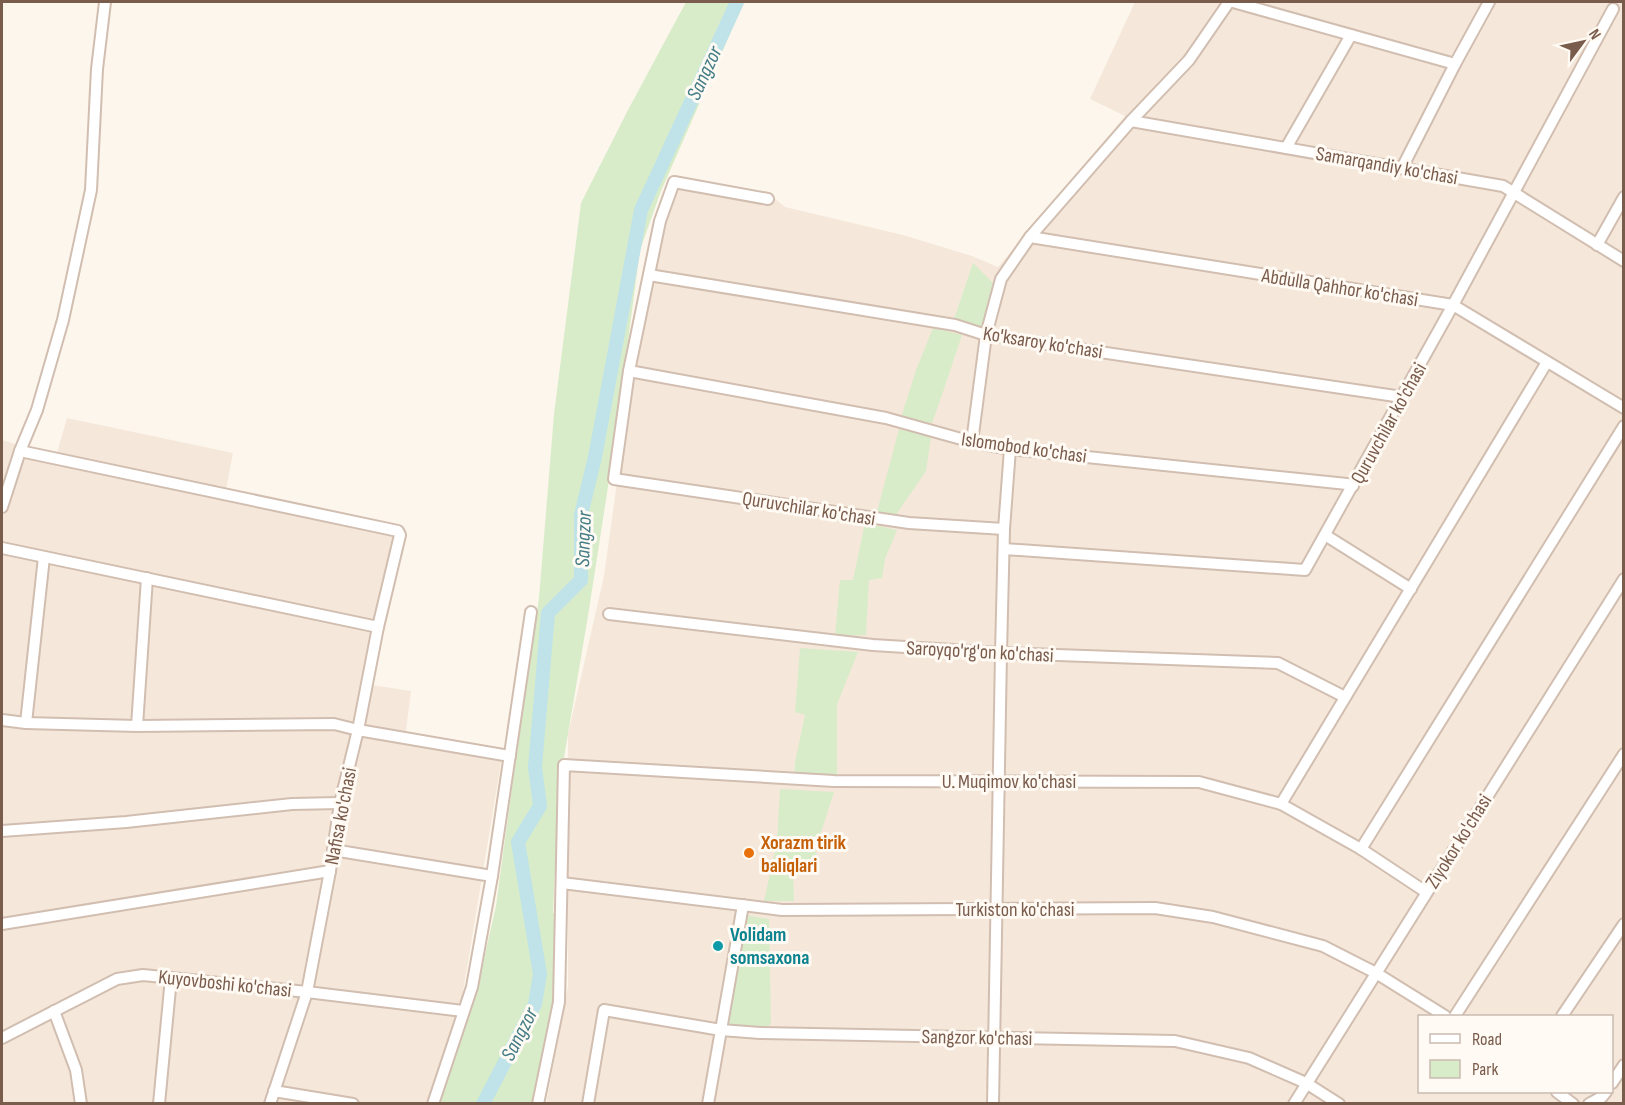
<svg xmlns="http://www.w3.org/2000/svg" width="1625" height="1105" font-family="'Sofia Sans Condensed',sans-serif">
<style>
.residential{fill:#f5e8da;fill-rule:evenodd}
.green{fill:#d8ecc9}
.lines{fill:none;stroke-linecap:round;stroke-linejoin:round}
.river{stroke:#bfe3e8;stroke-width:14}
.minor-casing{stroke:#d1beb0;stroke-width:14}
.minor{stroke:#fff;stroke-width:10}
.food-dot{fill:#e8710a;stroke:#fffaf3;stroke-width:2}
.culture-dot{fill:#0f9aa8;stroke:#fffaf3;stroke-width:2}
.labels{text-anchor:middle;stroke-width:6;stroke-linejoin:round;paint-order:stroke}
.street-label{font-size:20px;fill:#7a5c4d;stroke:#fffaf3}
.food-label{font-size:20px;font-weight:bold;fill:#c56008;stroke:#fffaf3;text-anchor:start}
.culture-label{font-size:20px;font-weight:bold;fill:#0d838f;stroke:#fffaf3;text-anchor:start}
.water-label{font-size:21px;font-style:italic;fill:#437c86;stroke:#fffaf3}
</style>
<rect width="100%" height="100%" fill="#fdf6ec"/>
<g class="residential">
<path d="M1135 2H1623V1103L546 1104 568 986V734L604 576 623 439 664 225 681 178 773 197 785 207 903 235 972 256 998 267 1125 116 1090 99ZM1420 1016H1612V1092H1420Z"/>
<polygon points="67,418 233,453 226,490 403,529 372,685 411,691 405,738 502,757 462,998 427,1103 2,1103 2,440 56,456"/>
</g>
<g class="green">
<polygon points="686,2 744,2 661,191 640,250 614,448 588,616 559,787 553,913 555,913 557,950 554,1004 534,1103 439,1104 476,994 496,906 515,765 539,598 554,414 581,203 628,110"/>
<polygon points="973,263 997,287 985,330 954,319"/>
<polygon points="933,328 962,335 943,392 932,423 901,418 916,370"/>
<polygon points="899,429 931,437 926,471 895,516 877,512"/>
<polygon points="865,523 897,530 885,559 882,578 869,580 866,635 835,636 840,580 853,580"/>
<polygon points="800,648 858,652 837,704 837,775 794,775 795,762 805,715 795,712"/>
<polygon points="780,789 834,792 816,848 817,870 793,871 794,901 764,901 777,842"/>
<polygon points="746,915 769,919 771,1023 767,1028 725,1025"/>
</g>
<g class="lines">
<polyline class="river" points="483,1104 535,1004 540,974 518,842 540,806 535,767 548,613 581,580 581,515 595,457 641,210 737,2"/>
<defs>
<g id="minor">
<polyline points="1233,2 1455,64"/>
<polyline points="1131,121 1503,186 1624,261"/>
<polyline points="1286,148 1351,35"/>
<polyline points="1402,168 1455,64 1489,2"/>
<polyline points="768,199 674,182 660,221 629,371 614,479 909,523 1004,529"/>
<polyline points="1030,237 1453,305 1624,408"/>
<polyline points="1597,245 1624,197"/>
<polyline points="649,275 955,325 986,335 1402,397"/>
<polyline points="629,371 886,418 972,442 1010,449 1347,484 1353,486"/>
<polyline points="972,442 986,335 1001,279 1030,237 1131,121 1189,60 1229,2"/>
<polyline points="20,451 398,531 400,535 378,627 358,730 340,803 330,871 307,992 270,1104"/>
<polyline points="2,507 20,451 37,410 63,320 91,190 97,69 105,2"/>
<polyline points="1325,535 1411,589"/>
<polyline points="2,548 378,627"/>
<polyline points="1004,549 1305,570 1453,305 1613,9"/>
<polyline points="609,614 873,645 1001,653 1278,663 1345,697"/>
<polyline points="2,720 26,723 137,726 334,724 358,730 510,756"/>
<polyline points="26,723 44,557"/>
<polyline points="137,726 147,578"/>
<polyline points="1281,804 1547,362"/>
<polyline points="2,831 126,822 292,804 340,803"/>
<polyline points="1361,849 1624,426"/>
<polyline points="333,850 492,876"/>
<polyline points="562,883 782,910 1155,908 1213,917 1323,946 1376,973 1445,1016"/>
<polyline points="2,924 330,871"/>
<polyline points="54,1011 76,1070 81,1104"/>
<polyline points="1455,1016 1624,754"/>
<polyline points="1562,1016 1624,924"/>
<polyline points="2,1038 117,979 143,975 307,992 463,1011"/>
<polyline points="1612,1083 1624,1065"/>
<polyline points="274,1091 353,1104"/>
<polyline points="1557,1092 1573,1104"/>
<polyline points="159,1104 171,978"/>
<polyline points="433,1104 472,987 492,876 531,612"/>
<polyline points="538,1104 559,1002 564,765 834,781 1199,782 1281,804 1361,849 1426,892"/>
<polyline points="588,1104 604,1010 721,1030 760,1033 1175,1041 1249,1058 1306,1083 1339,1104"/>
<polyline points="708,1104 743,905"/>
<polyline points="993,1104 1001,653 1004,529 1010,449"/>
<polyline points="1294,1104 1624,579"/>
<polyline points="1589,1104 1602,1097 1606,1092"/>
</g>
</defs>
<use href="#minor" class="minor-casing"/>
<use href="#minor" class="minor"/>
</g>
<circle class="food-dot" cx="749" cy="853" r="6"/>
<circle class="culture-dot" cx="718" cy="946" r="6"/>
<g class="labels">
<g class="street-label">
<text transform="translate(1387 165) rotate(10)" y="7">Samarqandiy ko'chasi</text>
<text transform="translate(1340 287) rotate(9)" y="7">Abdulla Qahhor ko'chasi</text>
<text transform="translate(1043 342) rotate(9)" y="7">Ko'ksaroy ko'chasi</text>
<text transform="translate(1388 423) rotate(-61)" y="7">Quruvchilar ko'chasi</text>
<text transform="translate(1024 447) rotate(8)" y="7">Islomobod ko'chasi</text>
<text transform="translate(809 508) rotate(9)" y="7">Quruvchilar ko'chasi</text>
<text transform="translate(980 651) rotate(3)" y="7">Saroyqo'rg'on ko'chasi</text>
<text x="1009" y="788">U. Muqimov ko'chasi</text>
<text transform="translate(340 816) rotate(-79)" y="7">Nafisa ko'chasi</text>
<text transform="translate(1458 841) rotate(-58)" y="7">Ziyokor ko'chasi</text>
<text x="1015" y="916">Turkiston ko'chasi</text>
<text transform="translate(225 983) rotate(6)" y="7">Kuyovboshi ko'chasi</text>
<text transform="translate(977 1037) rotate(1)" y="7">Sangzor ko'chasi</text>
</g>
<g class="food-label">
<text x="761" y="849">Xorazm tirik<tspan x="761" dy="23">baliqlari</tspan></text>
</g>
<g class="culture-label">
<text x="730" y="941">Volidam<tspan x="730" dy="23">somsaxona</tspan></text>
</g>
<g class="water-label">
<text transform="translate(704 73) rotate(-65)" y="7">Sangzor</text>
<text transform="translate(583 539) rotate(-88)" y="7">Sangzor</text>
<text transform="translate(519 1034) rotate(-63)" y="7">Sangzor</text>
</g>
</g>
<rect width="1625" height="1105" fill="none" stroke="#7a5c4d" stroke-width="6"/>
<rect x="1418" y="1015" width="195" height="78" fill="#fffaf3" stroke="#cabbb1" stroke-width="1.5"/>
<rect x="1430" y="1034" width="30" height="9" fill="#ffffff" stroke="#cabbb1" stroke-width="1.5"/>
<text x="1472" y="1045" font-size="18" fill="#7a5c4d">Road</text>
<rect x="1430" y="1060" width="30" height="18" fill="#d8ecc9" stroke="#cabbb1" stroke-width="1.5"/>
<text x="1472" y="1075" font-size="18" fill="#7a5c4d">Park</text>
<g transform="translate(1583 42) rotate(57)" stroke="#fffaf3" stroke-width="4.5" paint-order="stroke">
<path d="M0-4.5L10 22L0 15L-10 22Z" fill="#7a5c4d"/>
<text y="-9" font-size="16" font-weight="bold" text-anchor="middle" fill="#7a5c4d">N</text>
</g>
</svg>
